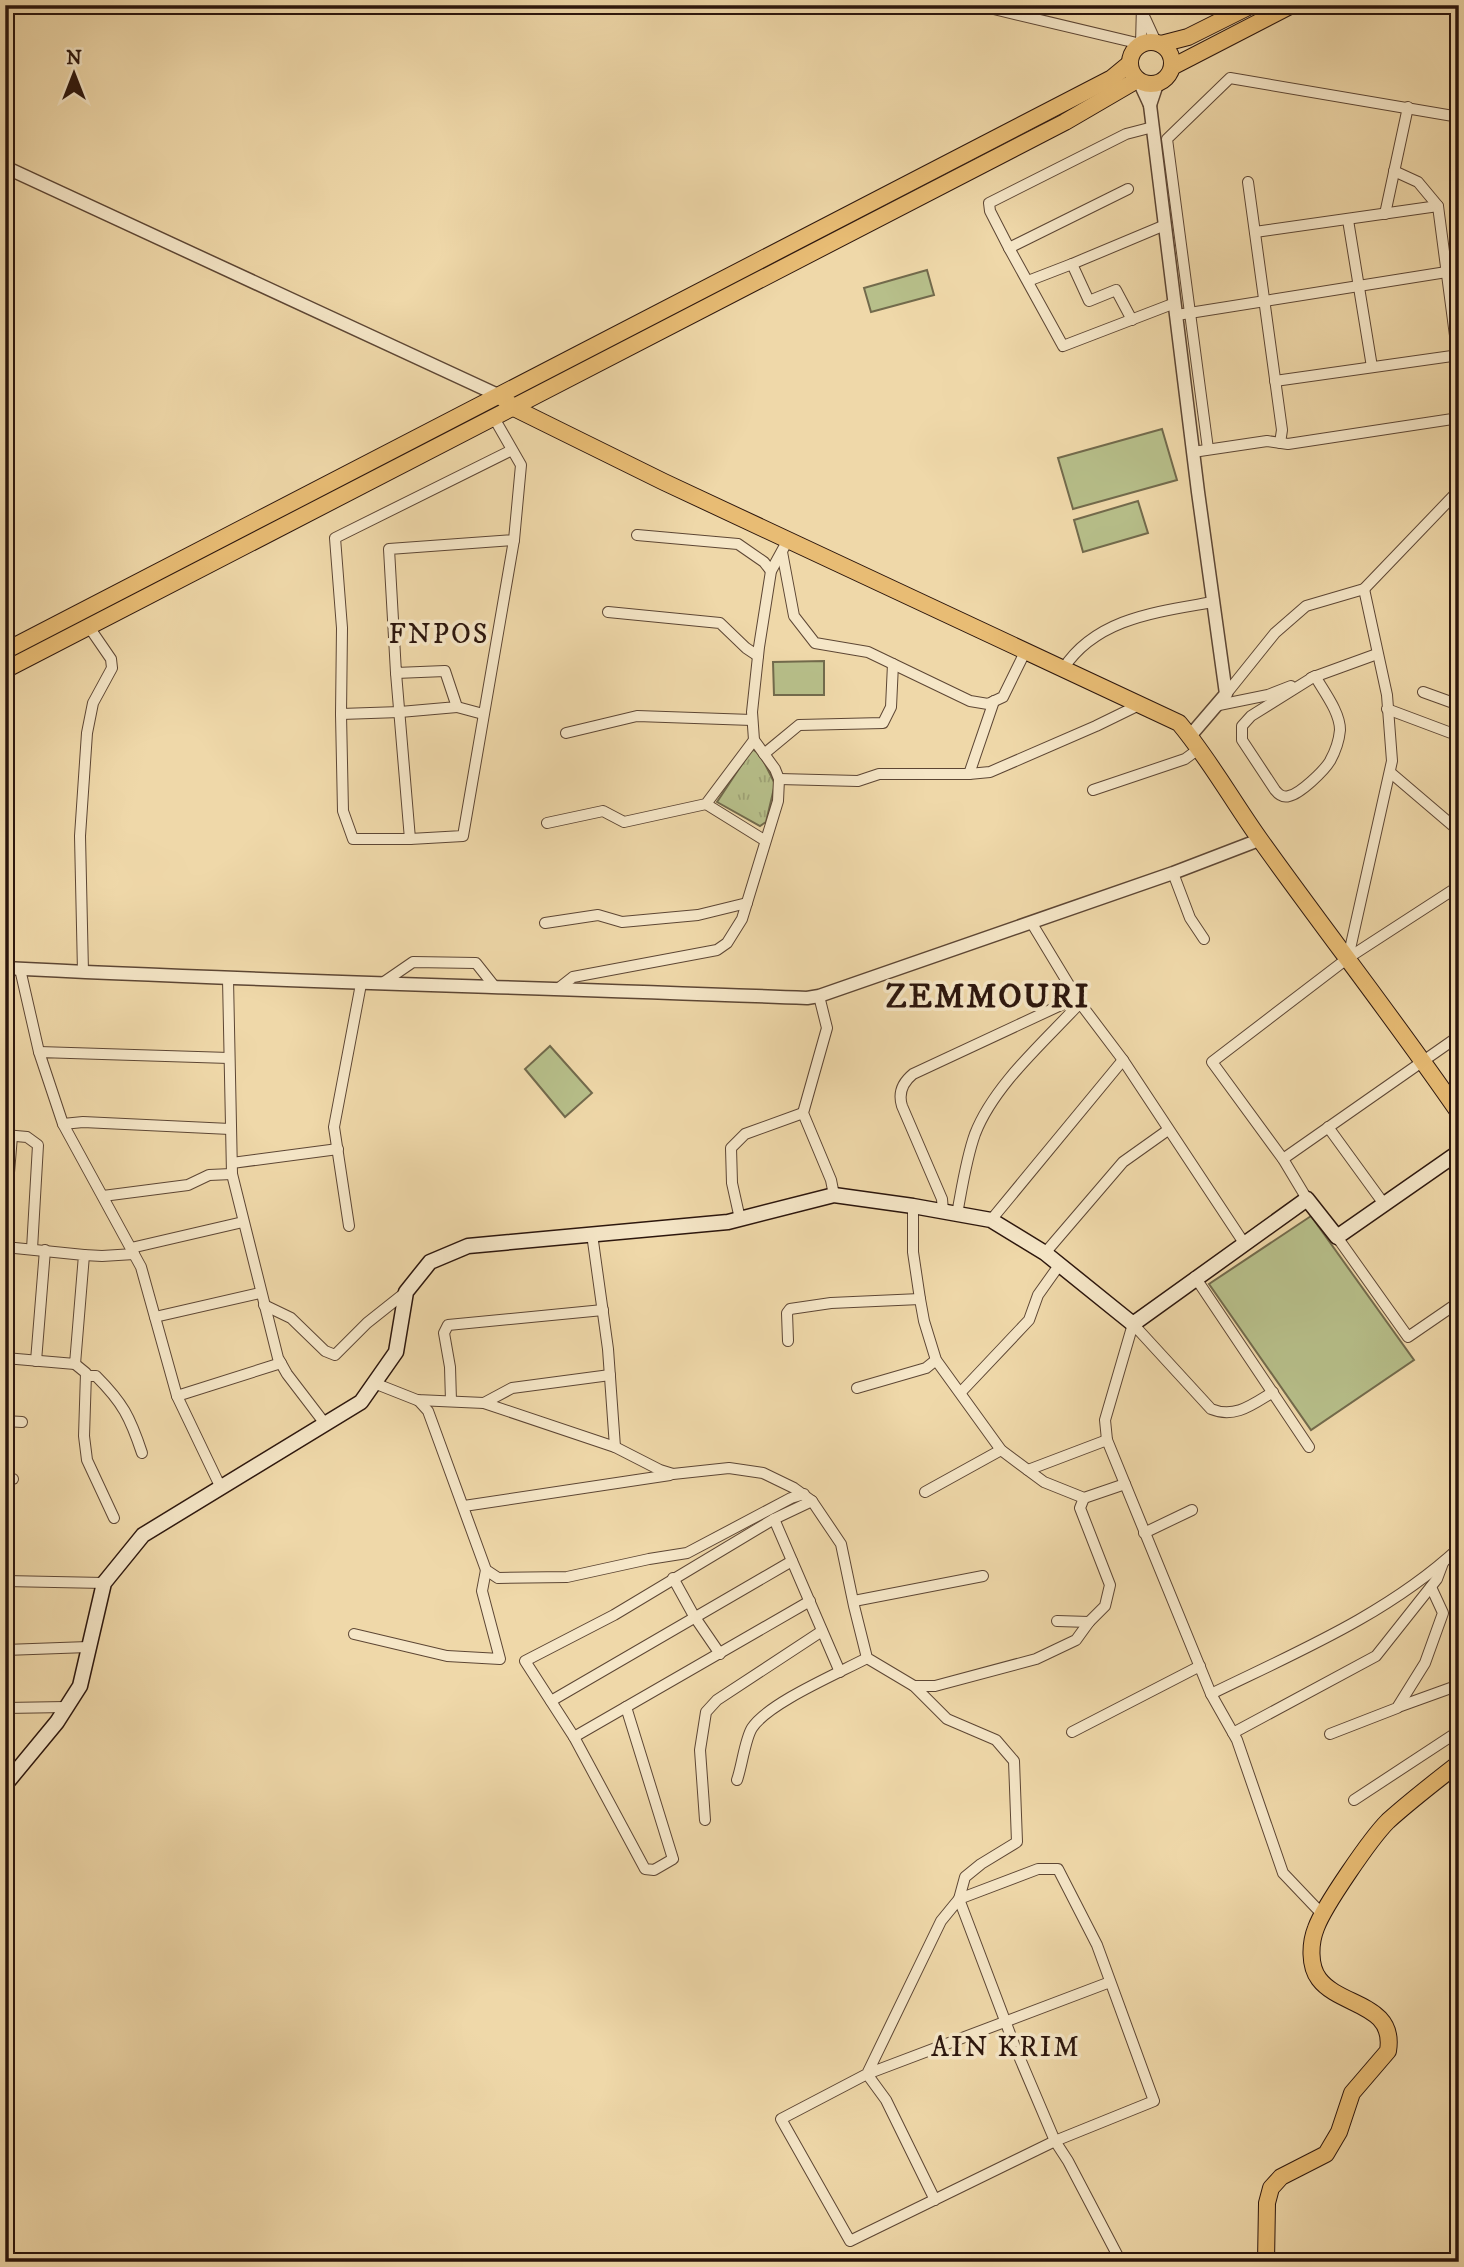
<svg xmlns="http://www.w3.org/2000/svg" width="1464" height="2267" font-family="'IM FELL DW Pica',serif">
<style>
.grass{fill:url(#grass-tufts);stroke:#726a4c;stroke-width:2}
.garden{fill:#b7bf8a;stroke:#726a4c;stroke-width:2}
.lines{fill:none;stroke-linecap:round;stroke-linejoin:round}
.minor-casing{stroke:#5d4634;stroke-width:12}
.tertiary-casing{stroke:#5d4634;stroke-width:15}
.secondary-casing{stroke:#2c160d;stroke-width:17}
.primary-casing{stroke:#2c160d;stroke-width:18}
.trunk-casing{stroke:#2c160d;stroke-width:18}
.minor{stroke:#f5e6c7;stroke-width:10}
.tertiary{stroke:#f5e6c7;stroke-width:12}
.secondary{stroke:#f5e6c7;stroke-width:14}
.primary{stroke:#e8bc74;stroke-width:16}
.trunk{stroke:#e8bc74;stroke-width:16}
.labels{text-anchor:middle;stroke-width:7;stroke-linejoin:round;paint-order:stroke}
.neighbourhood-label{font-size:28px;letter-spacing:2px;fill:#2c160d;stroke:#f5e6c7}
.district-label{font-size:33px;font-weight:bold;letter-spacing:2px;fill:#2c160d;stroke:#f5e6c7}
</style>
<defs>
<pattern id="grass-tufts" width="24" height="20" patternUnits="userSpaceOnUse" patternTransform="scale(1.75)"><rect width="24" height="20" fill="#b7bf8a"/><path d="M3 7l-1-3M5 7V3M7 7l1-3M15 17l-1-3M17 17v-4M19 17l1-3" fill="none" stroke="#9ea376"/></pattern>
</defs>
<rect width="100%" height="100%" fill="#efd8a9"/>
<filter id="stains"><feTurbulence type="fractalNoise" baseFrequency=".00286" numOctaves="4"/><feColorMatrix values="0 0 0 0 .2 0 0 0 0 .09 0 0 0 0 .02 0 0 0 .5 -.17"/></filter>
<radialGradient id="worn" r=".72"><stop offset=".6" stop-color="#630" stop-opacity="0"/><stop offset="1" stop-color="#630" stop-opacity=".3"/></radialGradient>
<polygon class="grass" points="752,749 760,754 775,784 766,822 760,826 717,802"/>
<g class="garden">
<polygon points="927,270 934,295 871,312 864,288"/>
<polygon points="1162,429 1177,480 1073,509 1058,458"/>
<polygon points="1138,501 1148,533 1083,552 1074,520"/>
<polygon points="824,661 824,695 774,695 773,662"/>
<polygon points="550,1046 592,1093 565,1117 525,1069"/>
<polygon points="1311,1216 1414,1360 1311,1430 1209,1284"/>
</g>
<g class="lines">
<defs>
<g id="minor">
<polyline points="977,5 1141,44 1142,5"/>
<polyline points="1145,18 1156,42"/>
<polyline points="1153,127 1126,134 989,203 990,211 1009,248 1063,346 1175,303"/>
<polyline points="1394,171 1418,182 1438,206"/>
<polyline points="1248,182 1282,430 1280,443"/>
<polyline points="1385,214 1408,107"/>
<polyline points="1348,220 1372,367"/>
<polyline points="1255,232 1438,206 1459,366"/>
<polyline points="1009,248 1128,189"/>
<polyline points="1072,264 1165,225"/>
<polyline points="1028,281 1072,264 1089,301 1116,290 1132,320"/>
<polyline points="1177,315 1459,270"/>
<polyline points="1275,381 1459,355"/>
<polyline points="494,418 521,465 514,540 389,549 396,673 445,671 457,707 400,712 341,714 342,628 335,538 512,450"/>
<polyline points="1208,449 1167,139 1230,78 1459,117"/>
<polyline points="1193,452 1267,441 1288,444 1459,418"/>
<polyline points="637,535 738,544 764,562 771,571"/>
<polyline points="782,552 794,616 815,643 868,652 970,701 988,704 1003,697 1025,652"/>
<polyline points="608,612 720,623 746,648 758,656"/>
<path d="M1063 669C1096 618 1157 612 1213 602"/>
<polyline points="396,673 410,839 463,836 514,540"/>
<path d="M1315 676C1324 692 1340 712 1340 730 1339 741 1335 752 1330 761 1324 771 1300 794 1289 796 1283 798 1279 795 1275 790L1242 740V726L1251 716Z"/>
<polyline points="1311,678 1377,654"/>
<polyline points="1423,692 1459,705"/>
<polyline points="1226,694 1275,633 1306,606 1364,589 1459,490"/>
<polyline points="1219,705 1268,695 1291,686"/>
<polyline points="457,707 483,714"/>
<polyline points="1387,709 1459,736"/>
<polyline points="341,714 343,811 353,839 410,839"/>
<polyline points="566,733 637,716 752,720"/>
<polyline points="764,754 799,725 883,723 891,707 893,664"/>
<polyline points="1391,773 1459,831"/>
<polyline points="969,774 990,772 1096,726 1139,705"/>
<polyline points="779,779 858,781 879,774 969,774 994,701"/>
<polyline points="1093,790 1185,759 1200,748"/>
<polyline points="706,804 764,840"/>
<polyline points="547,823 603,811 624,822 706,804 754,740"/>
<polyline points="1173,873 1190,918 1204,939"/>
<polyline points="1031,922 1080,1003 1123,1060 1244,1243"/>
<polyline points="545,923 598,915 622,922 698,915 747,903"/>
<polyline points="1348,958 1459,886"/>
<polyline points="20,969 39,1052"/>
<polyline points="83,972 80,836 87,733 93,703 112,668 111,659 89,627"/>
<polyline points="228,979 232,1174 278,1358 287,1374 326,1425"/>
<polyline points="381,984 413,962 476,963 495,987"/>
<polyline points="559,988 573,977 717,950 727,943 742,919 778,801 779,779 775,769 754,740 752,712 759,647 771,571 788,540"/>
<polyline points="819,996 827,1028 803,1113 831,1180 834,1195"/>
<polyline points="63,1124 83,1122 230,1129"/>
<polyline points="1328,1127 1384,1204"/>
<polyline points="5,1135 27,1137 38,1145 32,1249"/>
<polyline points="1283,1159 1459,1036"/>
<polyline points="232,1163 338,1149"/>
<polyline points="103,1196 188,1185 209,1175 232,1174"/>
<polyline points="1307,1199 1283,1159 1212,1062 1348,958 1392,761 1387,695 1364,589"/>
<polyline points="913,1206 913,1252 920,1299 924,1321 936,1360 1001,1450 1044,1482 1084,1498 1125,1484"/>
<path d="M943 1211 942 1199 902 1106C898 1093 902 1083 913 1074L1076 998"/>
<path d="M957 1214C962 1188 966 1159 975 1134 994 1085 1044 1042 1080 1003"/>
<polyline points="740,1219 732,1183 731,1148 745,1134 803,1113"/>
<polyline points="991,1220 1123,1060"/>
<polyline points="5,1221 12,1136"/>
<polyline points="349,1226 334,1127 361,984"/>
<polyline points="592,1234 608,1349 615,1447"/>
<polyline points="1337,1237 1408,1337 1459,1302"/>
<polyline points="5,1247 84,1255 75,1364 5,1358"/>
<polyline points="131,1248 243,1222"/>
<polyline points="1045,1253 1123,1162 1168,1130"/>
<polyline points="84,1255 102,1256 134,1254"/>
<polyline points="1195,1277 1309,1447"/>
<polyline points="264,1305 291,1318 325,1351 335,1355 367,1323 406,1292"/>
<polyline points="155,1317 260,1293"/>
<polyline points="788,1341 787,1313 790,1309 831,1303 920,1299"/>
<polyline points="36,1361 45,1250"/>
<polyline points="75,1364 86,1373 84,1436 87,1460 114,1518"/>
<path d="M86 1376H96C123 1403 130 1417 142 1453"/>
<polyline points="374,1383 417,1400 484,1403 615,1447 660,1470 673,1474 729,1468 763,1473 794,1488 812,1501 841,1544 854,1606 867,1658 914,1686 947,1719 996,1740 1014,1761 1017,1842 981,1864 965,1877 959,1899 1015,2047 1055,2141 1068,2161 1121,2262"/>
<polyline points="857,1388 926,1368 936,1360"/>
<polyline points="961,1392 1029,1320 1038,1295 1060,1264"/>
<path d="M1273 1392C1253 1404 1235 1419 1211 1409L1133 1324 1105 1420 1107 1440 1211 1694 1237 1740 1283 1873 1322 1914"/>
<polyline points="177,1396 281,1363"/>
<polyline points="418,1400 428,1411 486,1570 498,1578 567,1577 649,1559 687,1553 791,1498 804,1494"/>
<polyline points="451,1401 450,1367 444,1333 448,1325 603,1310"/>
<polyline points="484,1403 512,1388 610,1375"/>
<polyline points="5,1421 22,1422"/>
<polyline points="1028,1470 1107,1440"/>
<polyline points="5,1479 13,1479"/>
<polyline points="221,1488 177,1396 141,1267 63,1124 39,1052 229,1058"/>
<polyline points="925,1492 1001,1450"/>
<polyline points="464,1506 670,1475"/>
<polyline points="774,1519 840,1672"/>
<polyline points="1144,1533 1192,1510"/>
<polyline points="673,1578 694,1616 720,1654"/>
<polyline points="5,1581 104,1583"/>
<polyline points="854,1601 983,1576"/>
<polyline points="1057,1621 1089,1622"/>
<polyline points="354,1634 447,1656 500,1659 482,1591 486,1570"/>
<polyline points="5,1650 88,1647"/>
<polyline points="914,1686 935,1686 1036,1659 1076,1640 1089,1622 1105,1606 1110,1585 1080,1508 1084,1498"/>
<path d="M1211 1694C1297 1652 1388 1614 1459 1548"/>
<polyline points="551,1701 792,1561"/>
<polyline points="626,1707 673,1859 654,1870 645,1869 574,1737 525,1661 614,1615 774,1519 812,1501"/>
<polyline points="1398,1707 1459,1685"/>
<polyline points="5,1708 66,1707"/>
<polyline points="1072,1732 1200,1666"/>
<polyline points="1233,1733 1376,1656 1437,1579 1443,1563"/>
<polyline points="1330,1734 1397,1708 1425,1663 1443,1613 1431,1587"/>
<polyline points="574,1737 810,1601"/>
<path d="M737 1780C742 1766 745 1739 752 1728 768 1703 839 1673 867 1658"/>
<polyline points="1354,1800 1459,1731"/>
<polyline points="705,1820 700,1750 706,1712 717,1700 822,1631"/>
<polyline points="935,2200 886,2100 867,2074 941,1921 959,1899 1038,1869 1058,1869 1097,1945 1154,2101 1055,2141 850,2241 781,2119 867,2074 1110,1982"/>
</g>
<g id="tertiary">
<polyline points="1139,81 1150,105 1198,492 1226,694 1190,736"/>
<polyline points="1150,105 1157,84"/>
<polyline points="5,167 500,396"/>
<path d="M5 968C272 982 540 987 807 998L819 996 1173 873 1259 840"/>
</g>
<polyline id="secondary" points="5,1785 57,1722 80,1686 104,1583 143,1535 361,1402 396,1352 406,1292 430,1262 468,1246 728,1222 834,1195 913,1206 991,1220 1045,1253 1133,1324 1307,1199 1337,1237 1459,1152"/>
<g id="primary">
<path d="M504 399 514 408 664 482 1179 723C1210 760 1233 802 1261 841 1326 932 1395 1020 1459 1113"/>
<path d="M1266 2262 1267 2203 1271 2188 1281 2177 1326 2154 1339 2132 1352 2093 1388 2051C1396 2003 1340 2007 1319 1979 1309 1966 1310 1943 1316 1928 1324 1906 1371 1838 1388 1821 1410 1801 1435 1782 1459 1763"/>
</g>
<g id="trunk">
<circle cx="1151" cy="63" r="21"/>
<polyline points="1161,44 1188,37 1252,5"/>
<polyline points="1172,67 1292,5"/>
<polyline points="5,651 1112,78 1129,64"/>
<polyline points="5,670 1065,122 1137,80"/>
</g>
</defs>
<use href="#minor" class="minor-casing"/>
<use href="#tertiary" class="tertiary-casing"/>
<use href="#secondary" class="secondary-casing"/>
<use href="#primary" class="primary-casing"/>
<use href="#trunk" class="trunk-casing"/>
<use href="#minor" class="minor"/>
<use href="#tertiary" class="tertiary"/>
<use href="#secondary" class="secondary"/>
<use href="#primary" class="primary"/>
<use href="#trunk" class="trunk"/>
</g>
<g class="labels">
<g class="neighbourhood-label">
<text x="439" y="643">FNPOS</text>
<text x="1006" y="2056">AIN KRIM</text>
</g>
<g class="district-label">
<text x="988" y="1007">ZEMMOURI</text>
</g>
</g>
<rect width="1464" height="2267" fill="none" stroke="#efd8a9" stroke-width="28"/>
<rect x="7" y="7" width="1450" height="2253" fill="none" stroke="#2c160d" stroke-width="3.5"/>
<rect x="14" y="14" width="1436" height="2239" fill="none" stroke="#2c160d" stroke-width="2"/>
<g transform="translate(74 74)" stroke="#f5e6c7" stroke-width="5" paint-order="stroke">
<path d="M0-5L12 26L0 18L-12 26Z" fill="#2c160d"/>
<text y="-10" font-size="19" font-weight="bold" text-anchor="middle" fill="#2c160d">N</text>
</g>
<rect width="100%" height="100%" filter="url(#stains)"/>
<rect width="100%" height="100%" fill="url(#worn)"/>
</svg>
